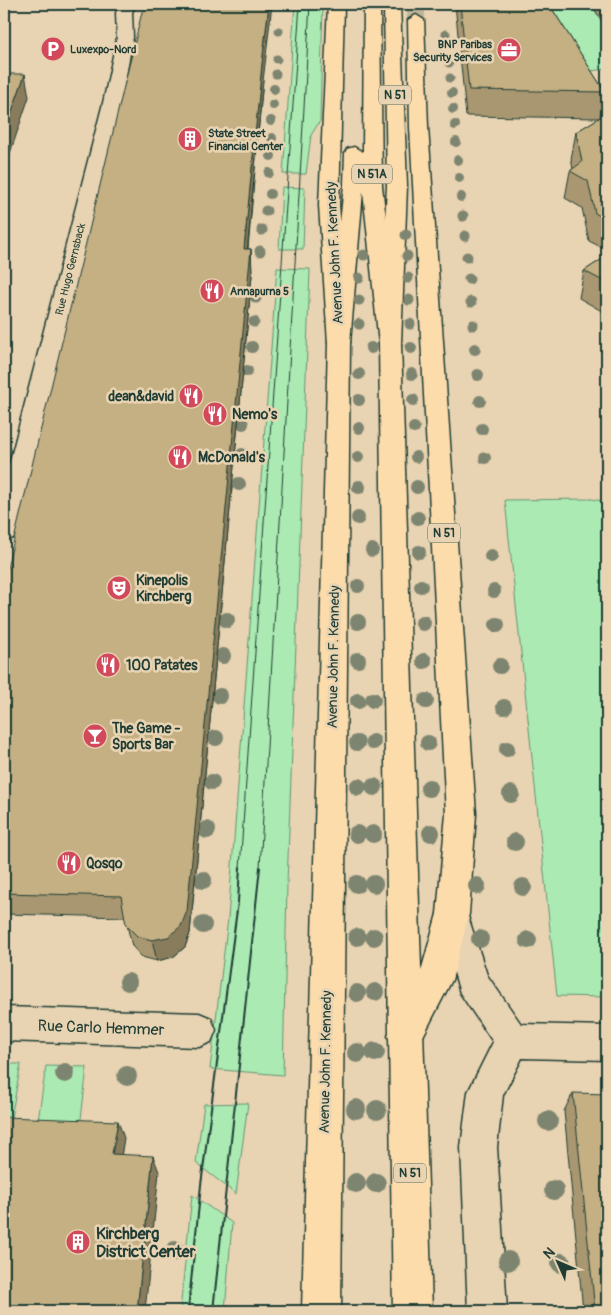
<svg xmlns="http://www.w3.org/2000/svg" width="611" height="1315" font-family="Pangolin,sans-serif">
<style>
.green{fill:#abeab2;stroke:#659473}
.lines{fill:none;stroke-linecap:round;stroke-linejoin:round}
.trunk-tunnel{stroke:#c0b599;stroke-width:18;stroke-dasharray:18 9;stroke-linecap:butt}
.minor-casing{stroke:#1f3d34;stroke-width:3}
.primary-casing{stroke:#1f3d34;stroke-width:3}
.trunk-casing{stroke:#1f3d34;stroke-width:3}
.minor{fill:#e8d3b2;fill-rule:evenodd}
.primary{fill:#fddcac;fill-rule:evenodd}
.trunk{fill:#fddcac;fill-rule:evenodd}
.tram-far1{stroke:#1f3d34;stroke-width:1}
.tram{stroke:#1f3d34;stroke-width:2}
.tree{fill:#7d8570}
.wall{fill:#a99771;stroke:#1f3d34}
.shaded-wall{fill:#897b5c;stroke:#1f3d34}
.building{fill:#c4b083;stroke:#1f3d34}
.labels{text-anchor:middle;stroke-width:5;stroke-linejoin:round;paint-order:stroke}
.far-poi-label{font-size:11px;font-weight:bold;fill:#1f3d34;stroke:#e8d3b2;text-anchor:start}
.far-street-label{font-size:11px;fill:#1f3d34;stroke:#e8d3b2}
.shield{fill:#e8d3b2;stroke:#5b6a5a;stroke-width:1}
.shield-label{font-size:12px;font-weight:bold;fill:#1f3d34}
.street-label{font-size:14px;fill:#1f3d34;stroke:#e8d3b2}
.poi-label{font-size:14px;font-weight:bold;fill:#1f3d34;stroke:#e8d3b2;text-anchor:start}
.near-street-label{font-size:16px;fill:#1f3d34;stroke:#e8d3b2}
.near-poi-label{font-size:16px;font-weight:bold;fill:#1f3d34;stroke:#e8d3b2;text-anchor:start}
</style>
<rect width="100%" height="100%" fill="#e8d3b2"/>
<filter id="ink" filterUnits="userSpaceOnUse"><feTurbulence type="fractalNoise" baseFrequency=".02" numOctaves="2"/><feDisplacementMap in="SourceGraphic" scale="10" xChannelSelector="R" yChannelSelector="G"/><feConvolveMatrix kernelMatrix="1 2 1 2 8 2 1 2 1" color-interpolation-filters="sRGB"/></filter>
<g filter="url(#ink)">
<g class="green">
<polygon points="295,4 323,4 320,121 311,135 306,174 283,174"/>
<polygon points="529,4 591,4 607,29 607,69 572,73"/>
<polygon points="282,187 305,188 303,249 279,249"/>
<polygon points="277,268 310,269 287,884 283,1075 210,1069 228,919"/>
<polygon points="592,499 607,502 607,997 557,996 505,500"/>
<polygon points="4,1064 21,1064 8,1134 4,1134"/>
<polygon points="46,1066 87,1067 79,1136 36,1135"/>
<polygon points="248,1103 236,1194 196,1163 204,1104"/>
<polygon points="192,1195 232,1223 225,1311 180,1311"/>
</g>
<g class="lines">
<polyline class="trunk-tunnel" points="416,4 416,20"/>
<defs>
<g id="minor">
<polygon points="119,4 135,4 132,13 133,37 121,103 17,532 13,538 4,541 4,484 103,103 117,37 116,13"/>
<polygon points="453,899 464,904 487,975 521,1024 607,1026 607,1060 522,1058 503,1095 497,1147 507,1311 468,1311 461,1147 468,1092 493,1042 460,993 437,914 442,904"/>
<polygon points="4,1007 199,1013 211,1018 216,1030 211,1042 199,1047 4,1041"/>
</g>
<g id="primary">
<polygon points="328,4 344,4 339,205 350,343 341,1311 302,1311 328,343 319,205"/>
<polygon points="384,4 400,4 407,186 401,344 432,1311 393,1311 379,344 387,186"/>
</g>
<g id="trunk">
<polygon points="364,4 380,4 382,186 401,344 398,349 390,351 382,349 379,344 363,191 350,343 347,348 339,350 331,348 328,343 344,185 345,153 347,149 354,147 363,152"/>
<polygon points="416,15 424,20 428,127 476,814 469,914 452,980 417,1048 405,1053 393,1048 388,1036 420,975 437,914 446,814 410,127 408,20"/>
</g>
</defs>
<use href="#minor" class="minor-casing"/>
<use href="#primary" class="primary-casing"/>
<use href="#trunk" class="trunk-casing"/>
<use href="#minor" class="minor"/>
<use href="#primary" class="primary"/>
<use href="#trunk" class="trunk"/>
<g class="tram-far1">
<polyline points="240,868 300,4"/>
<polyline points="260,868 310,4"/>
</g>
<g class="tram">
<polyline points="188,1311 201,1185 238,902 240,867"/>
<polyline points="213,1311 260,867"/>
</g>
</g>
<g class="tree">
<circle cx="279" cy="31" r="4.5"/>
<circle cx="446" cy="34" r="4.5"/>
<circle cx="277" cy="59" r="4.5"/>
<circle cx="449" cy="63" r="4.5"/>
<circle cx="276" cy="74" r="4.5"/>
<circle cx="450" cy="78" r="4.5"/>
<circle cx="274" cy="89" r="5"/>
<circle cx="452" cy="93" r="5"/>
<circle cx="273" cy="105" r="5"/>
<circle cx="453" cy="109" r="5"/>
<circle cx="271" cy="121" r="5"/>
<circle cx="455" cy="125" r="5"/>
<circle cx="272" cy="138" r="5"/>
<circle cx="456" cy="142" r="5"/>
<circle cx="271" cy="156" r="5"/>
<circle cx="458" cy="160" r="5"/>
<circle cx="269" cy="173" r="5"/>
<circle cx="459" cy="178" r="5"/>
<circle cx="270" cy="194" r="5"/>
<circle cx="461" cy="197" r="5"/>
<circle cx="266" cy="211" r="5.5"/>
<circle cx="463" cy="216" r="5.5"/>
<circle cx="262" cy="230" r="5.5"/>
<circle cx="406" cy="235" r="5.5"/>
<circle cx="465" cy="236" r="5.5"/>
<circle cx="260" cy="251" r="5.5"/>
<circle cx="364" cy="255" r="5.5"/>
<circle cx="407" cy="256" r="5.5"/>
<circle cx="467" cy="257" r="5.5"/>
<circle cx="359" cy="278" r="5.5"/>
<circle cx="408" cy="278" r="5.5"/>
<circle cx="469" cy="279" r="5.5"/>
<circle cx="256" cy="298" r="5.5"/>
<circle cx="359" cy="300" r="5.5"/>
<circle cx="409" cy="300" r="5.5"/>
<circle cx="471" cy="302" r="5.5"/>
<circle cx="254" cy="322" r="5.5"/>
<circle cx="359" cy="324" r="5.5"/>
<circle cx="410" cy="324" r="5.5"/>
<circle cx="473" cy="325" r="5.5"/>
<circle cx="252" cy="347" r="6"/>
<circle cx="371" cy="348" r="6"/>
<circle cx="411" cy="348" r="6"/>
<circle cx="475" cy="349" r="6"/>
<circle cx="247" cy="371" r="6"/>
<circle cx="359" cy="374" r="6"/>
<circle cx="412" cy="374" r="6"/>
<circle cx="478" cy="375" r="6"/>
<circle cx="359" cy="400" r="6"/>
<circle cx="413" cy="400" r="6"/>
<circle cx="480" cy="401" r="6"/>
<circle cx="243" cy="424" r="6"/>
<circle cx="359" cy="428" r="6"/>
<circle cx="414" cy="428" r="6"/>
<circle cx="482" cy="429" r="6"/>
<circle cx="242" cy="454" r="6"/>
<circle cx="358" cy="457" r="6"/>
<circle cx="416" cy="457" r="6"/>
<circle cx="485" cy="458" r="6"/>
<circle cx="239" cy="484" r="7"/>
<circle cx="359" cy="487" r="7"/>
<circle cx="417" cy="487" r="7"/>
<circle cx="358" cy="518" r="7"/>
<circle cx="418" cy="518" r="7"/>
<circle cx="372" cy="550" r="7"/>
<circle cx="419" cy="552" r="7"/>
<circle cx="491" cy="556" r="7"/>
<circle cx="358" cy="586" r="7"/>
<circle cx="421" cy="586" r="7"/>
<circle cx="494" cy="591" r="7"/>
<circle cx="227" cy="620" r="8"/>
<circle cx="358" cy="622" r="8"/>
<circle cx="423" cy="623" r="8"/>
<circle cx="497" cy="625" r="8"/>
<circle cx="223" cy="656" r="8"/>
<circle cx="358" cy="660" r="8"/>
<circle cx="424" cy="661" r="8"/>
<circle cx="500" cy="666" r="8"/>
<circle cx="220" cy="696" r="8"/>
<circle cx="373" cy="700" r="8"/>
<circle cx="358" cy="701" r="8"/>
<circle cx="426" cy="701" r="8"/>
<circle cx="504" cy="707" r="8"/>
<circle cx="216" cy="738" r="8"/>
<circle cx="373" cy="742" r="8"/>
<circle cx="357" cy="743" r="8"/>
<circle cx="428" cy="743" r="8"/>
<circle cx="507" cy="749" r="8"/>
<circle cx="212" cy="782" r="8"/>
<circle cx="358" cy="787" r="9"/>
<circle cx="374" cy="787" r="9"/>
<circle cx="429" cy="788" r="9"/>
<circle cx="511" cy="794" r="9"/>
<circle cx="207" cy="830" r="9"/>
<circle cx="431" cy="833" r="9"/>
<circle cx="357" cy="834" r="9"/>
<circle cx="373" cy="834" r="9"/>
<circle cx="515" cy="842" r="9"/>
<circle cx="203" cy="880" r="9"/>
<circle cx="357" cy="884" r="9"/>
<circle cx="374" cy="884" r="9"/>
<circle cx="477" cy="886" r="9"/>
<circle cx="523" cy="887" r="9"/>
<circle cx="203" cy="925" r="9"/>
<circle cx="357" cy="937" r="9"/>
<circle cx="374" cy="937" r="9"/>
<circle cx="480" cy="939" r="9"/>
<circle cx="528" cy="940" r="9"/>
<circle cx="128" cy="982" r="9"/>
<circle cx="375" cy="992" r="9"/>
<circle cx="357" cy="993" r="9"/>
<circle cx="375" cy="1052" r="10"/>
<circle cx="357" cy="1053" r="10"/>
<circle cx="65" cy="1073" r="10"/>
<circle cx="127" cy="1076" r="10"/>
<circle cx="356" cy="1109" r="10"/>
<circle cx="377" cy="1110" r="10"/>
<circle cx="548" cy="1121" r="10"/>
<circle cx="356" cy="1183" r="10"/>
<circle cx="376" cy="1183" r="10"/>
<circle cx="554" cy="1190" r="10"/>
<circle cx="175" cy="1251" r="10"/>
<circle cx="508" cy="1261" r="10"/>
<circle cx="561" cy="1263" r="10"/>
</g>
<g class="wall">
<polygon points="455,4 549,4 605,92 600,117 607,113 607,250 589,241 582,208 565,198 570,171 573,169 571,159 576,132 599,118 466,116"/>
<polygon points="591,4 607,4 607,29"/>
<polygon points="262,90 248,249 251,249 252,275 190,933 185,947 173,957 157,961 142,957 132,946 125,917 4,914 4,581"/>
<polygon points="607,256 607,314 579,298 584,271"/>
<polygon points="573,1093 607,1311 583,1311 564,1111"/>
</g>
<g class="shaded-wall">
<polygon points="269,4 272,4 262,90 245,275 244,249 262,64"/>
<polygon points="25,74 29,97 4,171 4,134"/>
<polygon points="251,249 252,275 190,933 185,947 173,957 157,961 152,940"/>
<polygon points="118,1121 124,1138 119,1170 112,1154"/>
<polygon points="153,1156 159,1172 145,1311 137,1311"/>
</g>
<g class="building">
<polygon points="144,4 269,4 262,64 244,249 251,249 187,911 181,926 168,937 152,940 137,936 126,925 121,896 4,893 4,581"/>
<polygon points="460,4 549,4 605,92 469,90"/>
<polygon points="4,74 25,74 4,134"/>
<polygon points="607,113 607,220 595,213 588,181 570,171 582,162 576,132"/>
<polygon points="607,256 607,283 584,271"/>
<polygon points="573,1093 607,1094 607,1311 595,1311"/>
<polygon points="4,1117 118,1121 112,1154 153,1156 137,1311 4,1311"/>
</g>
</g>
<defs>
<symbol id="parking-disc" viewBox="-11 -11 22 22"><circle r="9.5" fill="#d1495b" stroke="#e8d3b2"/><path d="M-3.5-5.5H1a3.5 3.5 0 0 1 0 7H-1V5.5H-3.5ZM-1-3.4V-.6H.8a1.4 1.4 0 0 0 0-2.8Z" fill="#fff"/></symbol>
<symbol id="office-disc" viewBox="-11 -11 22 22"><circle r="9.5" fill="#d1495b" stroke="#e8d3b2"/><path d="M-6-3h4V-5.5h4V-3h4V5H-6ZM-1-4.5V-3h2v-1.5ZM-6 0V1H6V0Z" fill="#fff"/></symbol>
<symbol id="building-disc" viewBox="-11 -11 22 22"><circle r="9.5" fill="#d1495b" stroke="#e8d3b2"/><path d="M-4-6H4V6H1V3H-1V6H-4ZM-2.5-4.3h1.7v1.8h-1.7ZM.8-4.3h1.7v1.8H.8ZM-2.5-1h1.7V.8h-1.7ZM.8-1h1.7V.8H.8Z" fill="#fff"/></symbol>
<symbol id="restaurant-disc" viewBox="-11 -11 22 22"><circle r="9.5" fill="#d1495b" stroke="#e8d3b2"/><path d="M-5-6h1v4h1v-4h1v4h1v-4h1v5L-1.5 .5V6h-2V.5L-5-1ZM5-6V6H3V1.5H1.5Q1.5-4 5-6Z" fill="#fff"/></symbol>
<symbol id="theatre-disc" viewBox="-11 -11 22 22"><circle r="9.5" fill="#d1495b" stroke="#e8d3b2"/><path d="M-5-5.5Q0-4 5-5.5V0Q5 5 0 6Q-5 5-5 0ZM-3.3-2.5H-1v1.5H-3.3ZM1-2.5H3.3v1.5H1ZM-2.8 1Q0 5.5 2.8 1Z" fill="#fff"/></symbol>
<symbol id="bar-disc" viewBox="-11 -11 22 22"><circle r="9.5" fill="#d1495b" stroke="#e8d3b2"/><path d="M-6-5H6L.8 .8V4.5H3.5V6h-7V4.5H-.8V.8Z" fill="#fff"/></symbol>
</defs>
<g fill-rule="evenodd">
<use href="#parking-disc" x="39" y="35" width="28" height="28"/>
<use href="#office-disc" x="495" y="36" width="28" height="28"/>
<use href="#building-disc" x="176" y="125" width="28" height="28"/>
<use href="#restaurant-disc" x="198" y="277" width="28" height="28"/>
<use href="#restaurant-disc" x="177" y="382" width="28" height="28"/>
<use href="#restaurant-disc" x="201" y="400" width="28" height="28"/>
<use href="#restaurant-disc" x="166" y="443" width="28" height="28"/>
<use href="#theatre-disc" x="105" y="574" width="28" height="28"/>
<use href="#restaurant-disc" x="94" y="651" width="28" height="28"/>
<use href="#bar-disc" x="81" y="722" width="28" height="28"/>
<use href="#restaurant-disc" x="55" y="849" width="28" height="28"/>
<use href="#building-disc" x="64" y="1228" width="28" height="28"/>
</g>
<g class="labels">
<g class="far-poi-label">
<text x="492" y="48" text-anchor="end">BNP Paribas<tspan x="492" dy="13">Security Services</tspan></text>
<text x="70" y="53">Luxexpo-Nord</text>
<text x="208" y="137">State Street<tspan x="208" dy="13">Financial Center</tspan></text>
<text x="230" y="295">Annapurna 5</text>
</g>
<g class="far-street-label">
<text transform="translate(70 269) rotate(-76)" y="4">Rue Hugo Gernsback</text>
</g>
<g class="shield">
<rect x="379" y="85.5" width="32" height="19" rx="4"/>
<rect x="352" y="164.5" width="40" height="19" rx="4"/>
<rect x="428" y="523.5" width="32" height="19" rx="4"/>
<rect x="394" y="1163.5" width="32" height="19" rx="4"/>
</g>
<g class="shield-label">
<text x="395" y="99">N 51</text>
<text x="372" y="178">N 51A</text>
<text x="444" y="537">N 51</text>
<text x="410" y="1177">N 51</text>
</g>
<g class="street-label">
<text transform="translate(334 253) rotate(-93)" y="5">Avenue John F. Kennedy</text>
<text transform="translate(333 657) rotate(-89)" y="5">Avenue John F. Kennedy</text>
<text transform="translate(325 1062) rotate(-89)" y="5">Avenue John F. Kennedy</text>
</g>
<g class="poi-label">
<text x="174" y="401" text-anchor="end">dean&amp;david</text>
<text x="232" y="419">Nemo's</text>
<text x="198" y="462">McDonald's</text>
<text x="136" y="585">Kinepolis<tspan x="136" dy="16">Kirchberg</tspan></text>
<text x="126" y="670">100 Patates</text>
<text x="112" y="733">The Game -<tspan x="112" dy="16">Sports Bar</tspan></text>
<text x="86" y="868">Qosqo</text>
</g>
<g class="near-street-label">
<text transform="translate(101 1027) rotate(2)" y="6">Rue Carlo Hemmer</text>
</g>
<g class="near-poi-label">
<text x="96" y="1239">Kirchberg<tspan x="96" dy="18">District Center</tspan></text>
</g>
</g>
<rect width="611" height="1315" fill="none" stroke="#e8d3b2" stroke-width="20"/>
<rect x="10" y="10" width="591" height="1295" fill="none" stroke="#1f3d34" stroke-width="2" filter="url(#ink)"/>
<g transform="translate(558 1262) rotate(315)" stroke="#e8d3b2" stroke-width="4" paint-order="stroke">
<path d="M0-4L9 19L0 12L-9 19Z" fill="#1f3d34"/>
<text y="-8" font-size="14" font-weight="bold" text-anchor="middle" fill="#1f3d34">N</text>
</g>
</svg>
